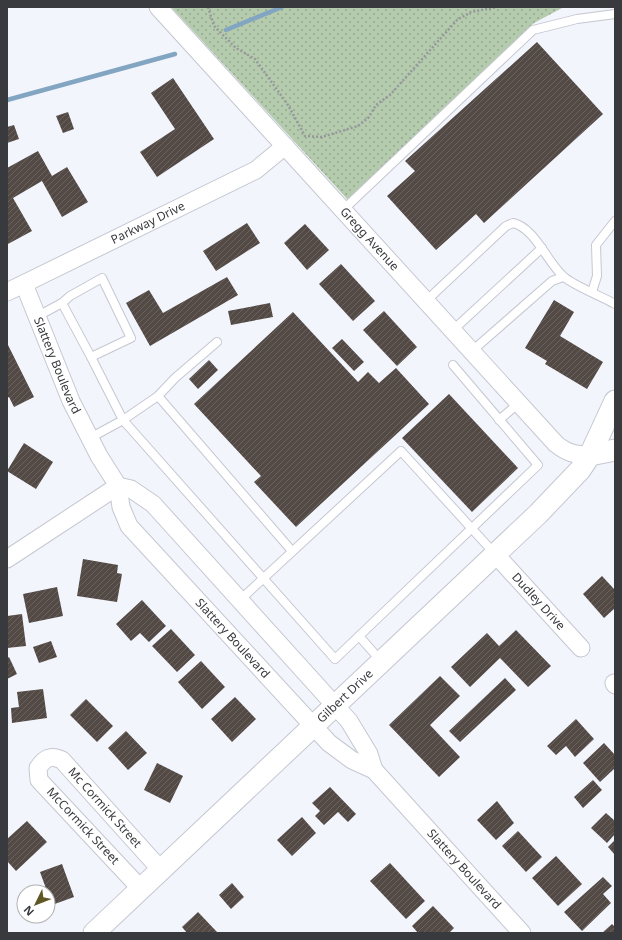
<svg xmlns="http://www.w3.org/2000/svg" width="622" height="940" font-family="'Noto Sans',sans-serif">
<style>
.grass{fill:url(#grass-dots)}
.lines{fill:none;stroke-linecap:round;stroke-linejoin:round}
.stream{stroke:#82a5c1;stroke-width:4.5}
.building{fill:url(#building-hatch)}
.service-casing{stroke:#c5c7d1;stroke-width:10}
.minor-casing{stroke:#c5c7d1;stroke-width:19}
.tertiary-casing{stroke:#c5c7d1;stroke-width:23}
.path{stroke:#96979d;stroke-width:2.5;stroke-dasharray:2 2;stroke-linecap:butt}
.service{stroke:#fff;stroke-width:8}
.minor{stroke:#fff;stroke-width:17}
.tertiary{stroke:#fff;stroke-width:21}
.labels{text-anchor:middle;stroke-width:4;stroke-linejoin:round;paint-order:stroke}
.street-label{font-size:12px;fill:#393a3e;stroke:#fff}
</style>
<defs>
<pattern id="grass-dots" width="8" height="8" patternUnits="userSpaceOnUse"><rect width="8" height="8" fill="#b5cbad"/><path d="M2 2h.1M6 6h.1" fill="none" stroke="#94a68e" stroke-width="1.8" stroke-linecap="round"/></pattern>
<pattern id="building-hatch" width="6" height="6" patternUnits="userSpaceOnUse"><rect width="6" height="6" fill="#534a45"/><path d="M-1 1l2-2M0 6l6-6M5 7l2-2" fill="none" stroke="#6a625f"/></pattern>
</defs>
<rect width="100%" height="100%" fill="#f3f5fd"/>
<polygon class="grass" points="564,7 534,23 348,200 172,8"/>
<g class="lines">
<g class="stream">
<polyline points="226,30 282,7"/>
<polyline points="7,100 175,54"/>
</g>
</g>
<g class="building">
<polygon points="537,42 603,114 484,223 476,214 436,250 387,196 415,171 405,161"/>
<polygon points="173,78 214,139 157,177 140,152 175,129 151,93"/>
<polygon points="68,112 74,129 63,133 56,116"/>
<polygon points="14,125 19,139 7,143 7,127"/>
<polygon points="38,151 52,176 67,167 88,202 62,217 42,181 13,198 32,231 8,244 7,168"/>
<polygon points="247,223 260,243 216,271 203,251"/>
<polygon points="305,224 329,250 307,270 284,243"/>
<polygon points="341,264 375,301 353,321 319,284"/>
<polygon points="227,277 238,295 150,346 126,303 149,290 163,313"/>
<polygon points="554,300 574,312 560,336 603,362 587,389 545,364 547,361 525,348"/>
<polygon points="270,303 273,317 231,325 228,311"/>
<polygon points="384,311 417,347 397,366 363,330"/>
<polygon points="293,312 358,382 368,372 379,383 396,368 429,404 296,527 254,482 261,476 194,404"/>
<polygon points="342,339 364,362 354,371 332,348"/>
<polygon points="7,343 34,397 14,407 9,397 7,398"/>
<polygon points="209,360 218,370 198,389 189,379"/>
<polygon points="449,394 518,468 472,512 402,438"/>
<polygon points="24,443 53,462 36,489 7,471"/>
<polygon points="83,559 118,565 117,573 122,574 117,602 77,596"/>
<polygon points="602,576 615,590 615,608 604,618 583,594"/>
<polygon points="57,587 63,616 29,623 23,594"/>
<polygon points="142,600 166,626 149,642 140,633 131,641 116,624"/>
<polygon points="22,614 26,646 7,648 7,616"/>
<polygon points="171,629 195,655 177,672 152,646"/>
<polygon points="516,630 551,666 528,687 500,658 470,687 451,667 487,633 499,646"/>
<polygon points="51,641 57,657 39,663 33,647"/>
<polygon points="9,657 17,674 7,679 7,658"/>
<polygon points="201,661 225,687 202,709 178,682"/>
<polygon points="440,676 460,696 430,725 460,757 439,777 389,725"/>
<polygon points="505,678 516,690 460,742 449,731"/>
<polygon points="43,689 47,718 12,723 11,708 19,707 17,692"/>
<polygon points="235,697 256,719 232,742 211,719"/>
<polygon points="86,699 113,726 97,742 70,715"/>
<polygon points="576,719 594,739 575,757 566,746 556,755 547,746"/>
<polygon points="126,731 147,753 128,770 108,748"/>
<polygon points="604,743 615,755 615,768 600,782 583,763"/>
<polygon points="157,763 183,776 170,803 144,790"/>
<polygon points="593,780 602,790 583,808 574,797"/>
<polygon points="330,787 356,814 348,822 338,812 324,825 315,816 320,811 312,803"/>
<polygon points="497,801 514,823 496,840 477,820"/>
<polygon points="606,813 615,821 615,834 607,843 591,828"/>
<polygon points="302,817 316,833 292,856 277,840"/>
<polygon points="27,821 47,842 16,871 7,861 7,839"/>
<polygon points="518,831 542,857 526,872 502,846"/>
<polygon points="615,840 615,855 608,847"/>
<polygon points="556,856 582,884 558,906 532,878"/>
<polygon points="390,863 425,901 406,919 370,881"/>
<polygon points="62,864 74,897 52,905 40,872"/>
<polygon points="603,877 612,886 603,894 611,903 582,931 564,912"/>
<polygon points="232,883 244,897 231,909 219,895"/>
<polygon points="433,906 454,928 449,933 418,933 412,926"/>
<polygon points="198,912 217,932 216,933 187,933 182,927"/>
<polygon points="612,924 615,927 615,933 602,933"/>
</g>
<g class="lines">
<defs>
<g id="service">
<polyline points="343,210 533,30 577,19 615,14"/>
<polyline points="592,292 597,276 596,245 615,221"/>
<path d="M426 301 506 226 513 223C535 228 547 262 563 276 572 285 603 297 615 304"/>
<polyline points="62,303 70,296 102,278 131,338 91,357"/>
<polyline points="36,317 62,303 91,357 123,420 158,396 175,378 217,342"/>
<polyline points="452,331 542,248"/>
<polyline points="472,351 552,281 563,277"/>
<polyline points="158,396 292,551"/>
<polyline points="499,420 519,403"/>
<polyline points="90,438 123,420 335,659 538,465 453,365"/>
<polyline points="240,600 401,451 495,554"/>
<polyline points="359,636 381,661"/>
</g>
<g id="minor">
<path id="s1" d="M158 7 556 444C567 453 575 455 590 455"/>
<path id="s2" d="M24 284 71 401 99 456 118 486 121 507 129 526 329 743 352 760 374 770 522 933"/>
<path id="s3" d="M7 292 256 170 285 146"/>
<path id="s4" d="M496 555 581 648"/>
<polyline points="7,559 118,486 131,489 153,504 349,721 369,754 374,770"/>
<polyline points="614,683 615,685"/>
<path id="s5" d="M141 889 39 780 38 768C44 759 50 754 62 760L161 870"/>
</g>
<g id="tertiary">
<polyline points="590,455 615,450"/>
<path id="s6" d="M94 933 538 514 580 470 590 455 615 401"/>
</g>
</defs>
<use href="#service" class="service-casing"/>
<use href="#minor" class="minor-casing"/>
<use href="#tertiary" class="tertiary-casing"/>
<polyline class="path" points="208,7 214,26 236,48 255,59 288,105 305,136 322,137 358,126 369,117 376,105 390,95 457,20 471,12 497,7"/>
<use href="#service" class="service"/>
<use href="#minor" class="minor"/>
<use href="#tertiary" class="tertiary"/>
</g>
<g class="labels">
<g class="street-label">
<text dy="4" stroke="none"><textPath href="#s3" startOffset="157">Parkway Drive</textPath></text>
<text dy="4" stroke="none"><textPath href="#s1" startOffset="314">Gregg Avenue</textPath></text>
<text dy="4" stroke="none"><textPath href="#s2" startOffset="88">Slattery Boulevard</textPath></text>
<text dy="4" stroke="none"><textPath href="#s4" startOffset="63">Dudley Drive</textPath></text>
<text dy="4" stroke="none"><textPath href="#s2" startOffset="418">Slattery Boulevard</textPath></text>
<text dy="4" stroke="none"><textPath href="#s6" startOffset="345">Gilbert Drive</textPath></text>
<text dy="4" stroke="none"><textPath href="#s5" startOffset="254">Mc Cormick Street</textPath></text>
<text transform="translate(83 826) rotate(47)" y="4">McCormick Street</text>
<text dy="4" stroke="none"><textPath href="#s2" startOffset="747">Slattery Boulevard</textPath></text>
</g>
</g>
<rect width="622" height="940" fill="none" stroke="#393a3e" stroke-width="16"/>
<g transform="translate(36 904) rotate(227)"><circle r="19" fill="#ffffff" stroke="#b0b0b2"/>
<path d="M0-3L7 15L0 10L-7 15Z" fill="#5f5824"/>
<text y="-6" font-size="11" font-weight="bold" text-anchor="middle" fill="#393a3e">N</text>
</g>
</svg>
